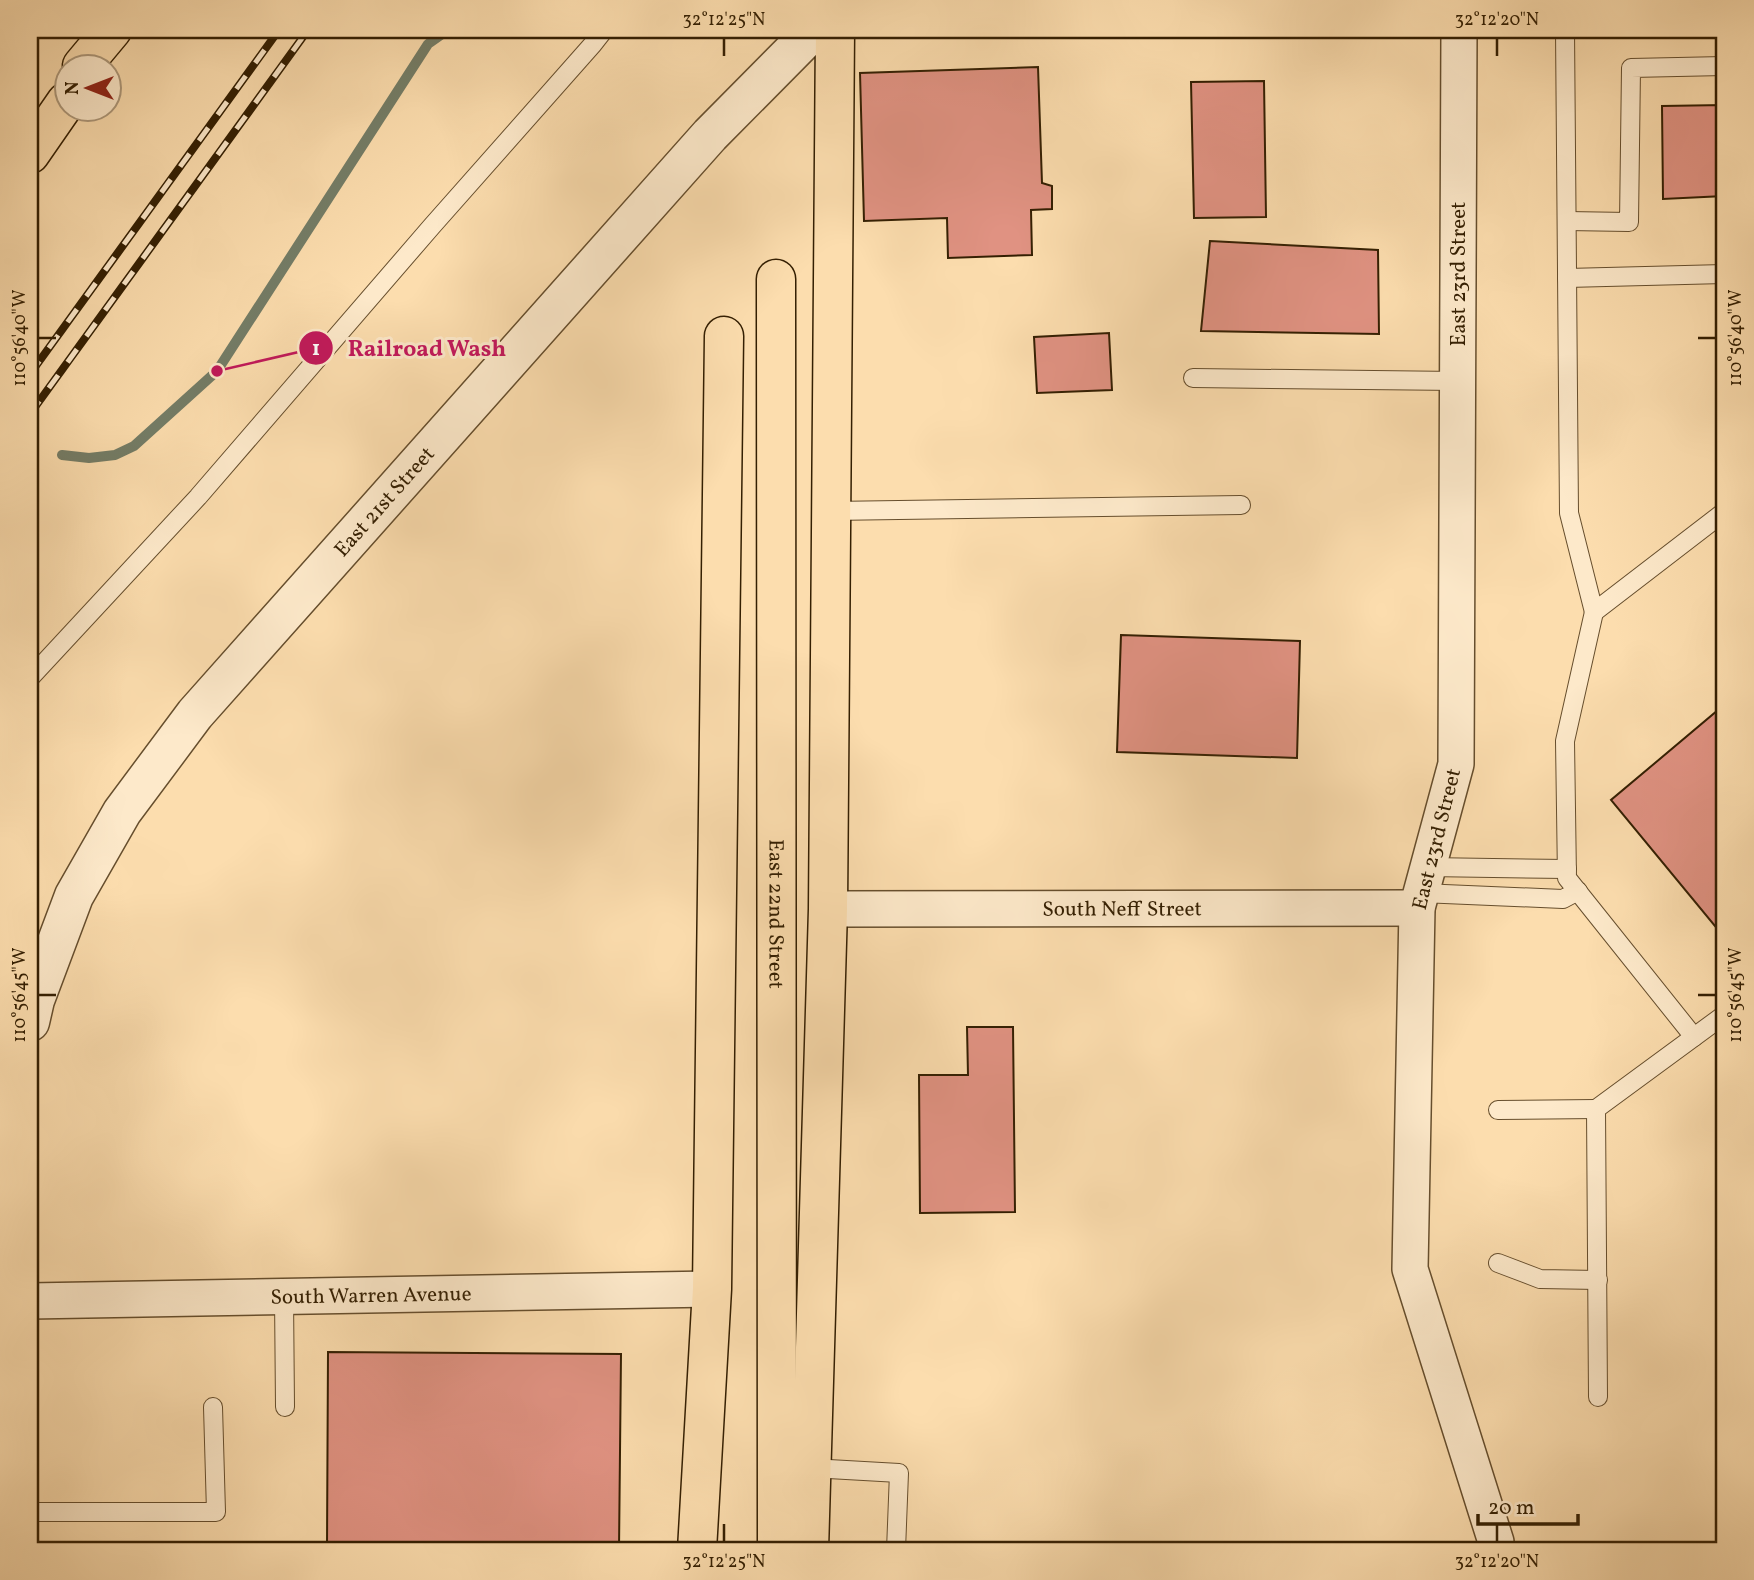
<svg xmlns="http://www.w3.org/2000/svg" width="1754" height="1580" font-family="Vollkorn,serif">
<style>
.lines{fill:none;stroke-linecap:round;stroke-linejoin:round}
.stream{stroke:#747d67;stroke-width:10}
.building{fill:#e09282;stroke:#341f02;stroke-width:2}
.service-casing{stroke:#664e2d;stroke-width:20}
.minor-casing{stroke:#664e2d;stroke-width:38}
.tertiary-casing{stroke:#664e2d;stroke-width:41}
.primary-casing{stroke:#341f02;stroke-width:41}
.service{stroke:#fde9ca;stroke-width:18}
.minor{stroke:#fde9ca;stroke-width:35}
.tertiary{stroke:#fde9ca;stroke-width:38}
.primary{stroke:#fcddae;stroke-width:38}
.rail-casing{stroke:#341f02;stroke-width:8}
.rail{stroke:#fde9ca;stroke-width:5;stroke-dasharray:16;stroke-linecap:butt}
.ticks{fill:none;stroke:#341f02;stroke-width:2.5}
.labels{text-anchor:middle;stroke-width:6;stroke-linejoin:round;paint-order:stroke}
.street-label{font-size:21px;fill:#341f02;stroke:#fde9ca}
.leader{fill:none;stroke:#c2185b;stroke-width:2.5}
.callout-dot{fill:#c2185b;stroke:#fde9ca;stroke-width:2.5}
.mark-label{font-size:21px;text-anchor:middle;font-weight:bold;fill:#fff}
.callout-label{font-size:23px;text-anchor:middle;font-weight:bold;fill:#c2185b;stroke:#fde9ca;stroke-width:6;stroke-linejoin:round;paint-order:stroke}
.neatline{fill:none;stroke:#341f02;stroke-width:2.5}
.ticks-label{font-size:18px;text-anchor:middle;fill:#341f02}
</style>
<rect width="100%" height="100%" fill="#fcddae"/>
<filter id="stains"><feTurbulence type="fractalNoise" baseFrequency=".00286" numOctaves="4"/><feColorMatrix values="0 0 0 0 .2 0 0 0 0 .09 0 0 0 0 .02 0 0 0 .5 -.17"/></filter>
<radialGradient id="worn" r=".72"><stop offset=".6" stop-color="#630" stop-opacity="0"/><stop offset="1" stop-color="#630" stop-opacity=".3"/></radialGradient>
<g class="lines">
<polyline class="stream" points="62,455 89,458 115,455 134,446 217,371 428,44 448,30"/>
</g>
<g class="building">
<polygon points="1038,67 1042,183 1052,186 1052,209 1031,210 1032,255 948,258 947,218 864,221 860,73"/>
<polygon points="1264,81 1266,217 1194,218 1191,82"/>
<polygon points="1724,105 1724,196 1663,199 1662,106"/>
<polygon points="1210,241 1378,250 1379,334 1201,331"/>
<polygon points="1109,333 1112,390 1037,393 1034,337"/>
<polygon points="1121,635 1300,641 1297,758 1117,752"/>
<polygon points="1724,705 1724,937 1611,800"/>
<polygon points="967,1027 1013,1027 1015,1212 920,1213 919,1075 968,1075"/>
<polygon points="328,1352 621,1354 619,1550 442,1550 442,1548 327,1547"/>
</g>
<g class="lines">
<defs>
<g id="service">
<polyline points="1565,30 1569,513 1594,612 1724,512"/>
<polyline points="1567,221 1629,222 1631,68 1724,66"/>
<polyline points="1567,278 1724,274"/>
<polyline points="1193,378 1457,381"/>
<polyline points="831,511 1241,505"/>
<polyline points="1594,612 1565,741 1567,878 1694,1037"/>
<polyline points="30,678 198,497 432,226 593,44 604,30"/>
<polyline points="1427,867 1567,869"/>
<polyline points="1421,893 1563,899 1578,891"/>
<polyline points="1498,1110 1596,1109"/>
<polyline points="1498,1263 1540,1279 1598,1280"/>
<polyline points="284,1296 285,1407"/>
<polyline points="1598,1397 1596,1109 1724,1015"/>
<polyline points="811,1468 899,1473 896,1550"/>
<polyline points="30,1512 216,1512 213,1407"/>
</g>
<g id="minor">
<polyline points="1459,30 1456,764 1417,908 1410,1269 1496,1542 1496,1550"/>
<path id="s1" d="M828 909 1417 908"/>
<path id="s2" d="M30 1301 712 1289"/>
</g>
<g id="tertiary">
<path id="s3" d="M30 1022 35 1000 74 896 122 812 195 714 710 135 814 30"/>
</g>
<g id="primary">
<polyline points="82,66 112,30"/>
<polyline points="30,154 66,102"/>
<path id="s4" d="M776 279 777 1550"/>
<polyline points="697,1550 712,1289 724,336"/>
<polyline points="809,1550 828,909 835,30"/>
</g>
</defs>
<use href="#service" class="service-casing"/>
<use href="#minor" class="minor-casing"/>
<use href="#tertiary" class="tertiary-casing"/>
<use href="#primary" class="primary-casing"/>
<use href="#service" class="service"/>
<use href="#minor" class="minor"/>
<use href="#tertiary" class="tertiary"/>
<use href="#primary" class="primary"/>
<defs>
<g id="rail">
<polyline points="30,374 279,30"/>
<polyline points="30,414 308,30"/>
</g>
</defs>
<use href="#rail" class="rail-casing"/>
<use href="#rail" class="rail"/>
</g>
<path class="ticks" d="M724 38V56M1497 38V56M38 338H56M1698 338H1716M38 995H56M1698 995H1716M724 1524V1542M1497 1524V1542"/>
<g class="labels">
<g class="street-label">
<text transform="translate(1458 274) rotate(-90)" y="7">East 23rd Street</text>
<text dy="7" stroke="none"><textPath href="#s3" startOffset="637">East 21st Street</textPath></text>
<text transform="translate(1436 839) rotate(-76)" y="7">East 23rd Street</text>
<text dy="7" stroke="none"><textPath href="#s1" startOffset="294">South Neff Street</textPath></text>
<text dy="7" stroke="none"><textPath href="#s4" startOffset="635">East 22nd Street</textPath></text>
<text dy="7" stroke="none"><textPath href="#s2" startOffset="341">South Warren Avenue</textPath></text>
</g>
</g>
<path class="leader" d="M217 371L316 348"/>
<g class="callout-dot">
<circle cx="217" cy="371" r="7"/>
<circle cx="316" cy="348" r="18"/>
</g>
<g class="mark-label">
<text x="316" y="355">1</text>
</g>
<g class="callout-label">
<text x="427" y="356">Railroad Wash</text>
</g>
<rect width="1754" height="1580" fill="none" stroke="#fcddae" stroke-width="77"/>
<g transform="translate(88 88) rotate(270)"><circle r="33" fill="#fde9ca" stroke="#ad987a" stroke-width="2"/>
<path d="M0-5L12 26L0 18L-12 26Z" fill="#8f2418"/>
<text y="-10" font-size="19" font-weight="bold" text-anchor="middle" fill="#341f02">N</text>
</g>
<path d="M1478 1514v10h100v-10" fill="none" stroke="#341f02" stroke-width="3.5"/>
<text x="1488" y="1514" font-size="21" fill="#341f02" stroke="#fde9ca" stroke-width="5" paint-order="stroke">20 m</text>
<rect x="38" y="38" width="1678" height="1504" class="neatline"/>
<g class="ticks-label">
<text x="724" y="25">32°12'25"N</text>
<text x="1497" y="25">32°12'20"N</text>
<text transform="translate(1735 338) rotate(-90)" y="6">110°56'40"W</text>
<text transform="translate(19 338) rotate(-90)" y="6">110°56'40"W</text>
<text transform="translate(1735 995) rotate(-90)" y="6">110°56'45"W</text>
<text transform="translate(19 995) rotate(-90)" y="6">110°56'45"W</text>
<text x="724" y="1567">32°12'25"N</text>
<text x="1497" y="1567">32°12'20"N</text>
</g>
<rect width="100%" height="100%" filter="url(#stains)"/>
<rect width="100%" height="100%" fill="url(#worn)"/>
</svg>
